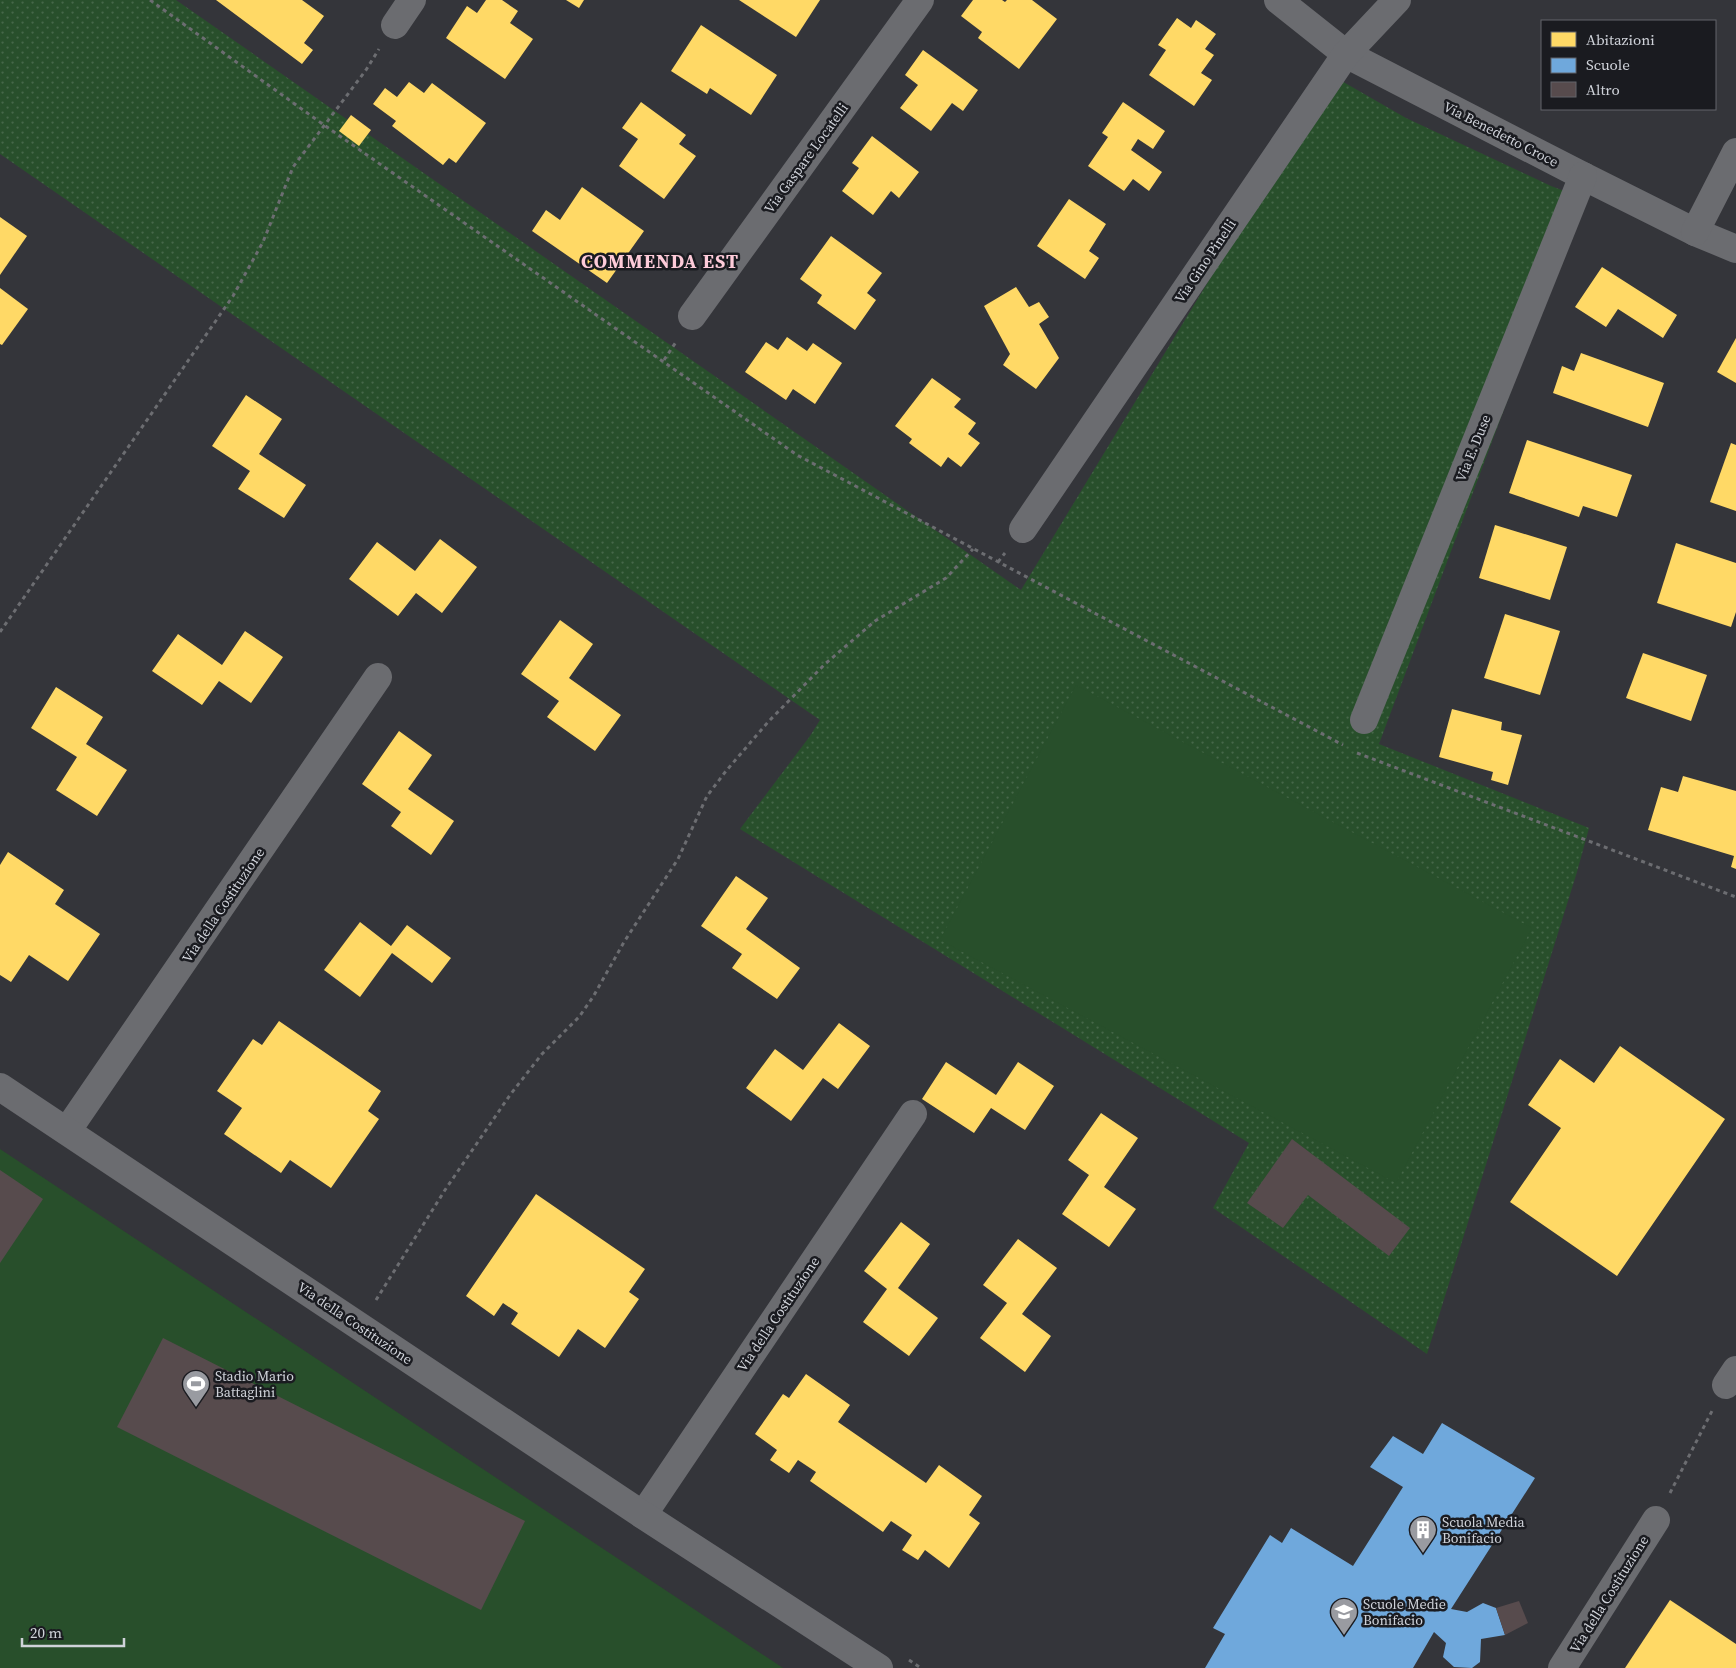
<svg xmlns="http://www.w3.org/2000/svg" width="1736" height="1668" font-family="'Source Serif 4',serif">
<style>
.grass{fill:url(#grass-dots)}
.pitch{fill:#284f2b}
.homes{fill:#ffd966}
.schools{fill:#6fa8dc}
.building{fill:#574b4d}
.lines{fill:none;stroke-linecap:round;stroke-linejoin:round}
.path{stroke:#6c6d71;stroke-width:3;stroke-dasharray:4 4;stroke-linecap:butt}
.minor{stroke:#6b6c70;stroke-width:28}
.tertiary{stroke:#6b6c70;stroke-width:28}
.labels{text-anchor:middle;stroke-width:5;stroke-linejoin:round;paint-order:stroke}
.street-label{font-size:14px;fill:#cfd2d9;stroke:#1a1b20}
.poi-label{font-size:14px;fill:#cfd2d9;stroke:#1a1b20;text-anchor:start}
.district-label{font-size:19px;font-weight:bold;letter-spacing:1px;fill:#fecbd9;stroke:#1a1b20}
</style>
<defs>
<pattern id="grass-dots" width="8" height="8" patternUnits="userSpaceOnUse" patternTransform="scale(1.25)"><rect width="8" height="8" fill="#284f2b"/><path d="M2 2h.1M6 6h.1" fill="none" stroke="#466749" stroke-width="1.8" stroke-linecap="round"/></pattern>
</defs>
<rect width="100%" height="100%" fill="#34353a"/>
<polygon class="grass" points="0,0 176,0 1021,590 1333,76 1406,118 1551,186 1583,198 1379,744 1589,828 1577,872 1427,1354 1213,1208 1249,1143 740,829 810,736 820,720 0,154"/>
<g class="pitch">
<polygon points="1076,685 1532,928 1396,1183 940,940"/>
<polygon points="0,1149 783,1668 0,1668"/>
</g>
<g class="homes">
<polygon points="216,0 302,0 324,16 304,43 313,50 302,64"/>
<polygon points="486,0 502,0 518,11 510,23 533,39 505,79 446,38 467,6 477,13"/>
<polygon points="566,0 584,0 579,8"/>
<polygon points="739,0 820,0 796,37"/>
<polygon points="973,0 1002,0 1005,2 1007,0 1032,0 1057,19 1019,69 978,38 982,32 961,16"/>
<polygon points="1177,18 1191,28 1196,20 1216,34 1205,49 1214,55 1201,73 1212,80 1194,106 1149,75 1166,50 1158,45"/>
<polygon points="701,25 777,75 751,115 710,88 707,94 671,71"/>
<polygon points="923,50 978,90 963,111 952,103 931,131 900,108 918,85 905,75"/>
<polygon points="409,82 424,93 432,83 486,123 456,163 449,158 443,165 392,126 396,121 373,104 385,88 397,97"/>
<polygon points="641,102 686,135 679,144 696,156 664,199 619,166 638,139 622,128"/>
<polygon points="1123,102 1165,131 1153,149 1138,139 1131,150 1162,172 1149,191 1133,179 1124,191 1088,166 1108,137 1102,133"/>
<polygon points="351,115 371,130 359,146 339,131"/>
<polygon points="872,136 919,172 899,198 891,191 873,215 842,191 859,168 852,163"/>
<polygon points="582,187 644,231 607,283 532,231 546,210 560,220"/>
<polygon points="1069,199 1106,224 1089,251 1099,258 1085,279 1037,246"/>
<polygon points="0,217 27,236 0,275"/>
<polygon points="831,236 882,273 867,293 876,300 855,330 817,303 822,295 800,279"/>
<polygon points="1602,267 1677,315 1663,338 1618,309 1606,327 1575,307"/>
<polygon points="1016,287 1029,307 1039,302 1049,317 1039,324 1059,358 1036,389 1003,365 1010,354 984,306"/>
<polygon points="0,288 28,309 2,345 0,344"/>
<polygon points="787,337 807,351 813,343 842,363 815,404 793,389 786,400 745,372 766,342 778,350"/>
<polygon points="1736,338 1736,383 1717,372"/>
<polygon points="1581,353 1664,383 1648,427 1553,393 1562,366 1574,371"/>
<polygon points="932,378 961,399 954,407 976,423 968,434 980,443 961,467 948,457 941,467 909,443 912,439 895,426"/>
<polygon points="246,395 282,419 259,454 306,485 284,518 238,489 250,471 212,446"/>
<polygon points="1527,440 1632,475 1617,517 1583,506 1579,517 1509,493"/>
<polygon points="1731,443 1736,445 1736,511 1710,502"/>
<polygon points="1495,525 1567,547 1550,600 1479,578"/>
<polygon points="440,539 477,567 442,613 416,593 398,616 349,579 377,542 415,571"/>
<polygon points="1676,543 1736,563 1736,612 1731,627 1657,603"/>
<polygon points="1505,614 1560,631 1540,695 1484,678"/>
<polygon points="560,620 593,644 569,678 621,715 595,751 547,717 559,701 521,674"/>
<polygon points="245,631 283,657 251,703 219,681 202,705 152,671 178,634 222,665"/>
<polygon points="1643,653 1707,675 1691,721 1626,698"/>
<polygon points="56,687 103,717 86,744 127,770 97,816 56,790 77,757 31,728"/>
<polygon points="1452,709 1502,722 1501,730 1522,735 1508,785 1491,780 1493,772 1439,757"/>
<polygon points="399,731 432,755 408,789 454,821 431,855 391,826 401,812 362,784"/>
<polygon points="1683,776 1736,791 1736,869 1731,867 1734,856 1648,830 1661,787 1678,792"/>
<polygon points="8,852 64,890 55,904 100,934 68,981 29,955 11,982 0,975 0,865"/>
<polygon points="736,876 768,898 746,929 800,968 777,999 732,968 742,954 701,926"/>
<polygon points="360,922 391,946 407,925 451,958 432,983 392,953 360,997 324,970"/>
<polygon points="279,1021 381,1091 368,1111 379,1119 331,1188 290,1160 281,1173 224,1134 242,1108 217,1091 253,1039 262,1045"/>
<polygon points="839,1023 870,1046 838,1089 823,1078 791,1121 746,1088 775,1049 803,1070"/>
<polygon points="1620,1046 1725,1119 1617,1276 1510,1202 1561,1128 1528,1105 1560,1059 1594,1083"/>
<polygon points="946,1062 996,1095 1018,1062 1054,1086 1025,1130 991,1108 974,1133 922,1099"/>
<polygon points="1101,1113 1138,1138 1104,1187 1136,1209 1109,1247 1062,1214 1089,1175 1068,1160"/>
<polygon points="536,1194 645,1269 629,1292 639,1299 605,1348 578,1329 559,1357 511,1324 518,1313 503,1303 494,1316 466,1296"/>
<polygon points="901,1222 930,1244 898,1288 938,1318 909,1356 863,1322 887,1289 864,1271"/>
<polygon points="1018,1239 1057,1268 1022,1314 1051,1336 1025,1372 980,1338 1007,1303 983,1285"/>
<polygon points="806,1374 850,1405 838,1422 926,1483 939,1465 982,1496 969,1515 980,1523 949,1568 925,1550 918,1560 902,1550 912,1535 891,1521 883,1532 810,1481 816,1472 798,1460 789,1473 770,1460 777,1450 755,1434 783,1394 789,1398"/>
<polygon points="1670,1600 1736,1644 1736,1668 1625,1668"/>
</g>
<polygon class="schools" points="1442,1423 1535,1478 1451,1609 1467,1612 1483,1603 1496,1608 1505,1635 1481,1639 1480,1662 1472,1668 1454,1667 1443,1657 1446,1643 1434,1632 1413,1668 1205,1668 1225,1634 1213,1628 1270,1535 1282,1543 1291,1528 1353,1566 1403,1487 1370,1467 1393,1436 1423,1454"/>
<g class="building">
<polygon points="1292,1139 1410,1228 1389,1256 1308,1195 1283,1228 1247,1203"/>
<polygon points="0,1170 43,1199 0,1263"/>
<polygon points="163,1338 525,1521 481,1610 117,1427"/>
<polygon points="1519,1601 1528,1623 1505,1635 1496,1608"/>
</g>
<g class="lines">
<g class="path">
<polyline points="150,0 324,125 797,455 1343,745"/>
<polyline points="664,360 676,342"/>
<polyline points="998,562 1005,553"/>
<polyline points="0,632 233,296 263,242 293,167 366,70 379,49"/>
<polyline points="1357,753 1736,897"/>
<polyline points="376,1300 445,1190 510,1095 542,1054 579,1017 593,997 624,942 678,859 707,796 726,771 768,722 825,664 875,621 946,578 973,549"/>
<polyline points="1670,1493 1712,1411"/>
<polyline points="909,1660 921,1668"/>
</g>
<g class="minor">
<polyline points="1278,0 1346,54 1583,176 1695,232 1736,249"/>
<polyline points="395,25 412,0"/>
<polyline points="1695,232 1736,152"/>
<polyline points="692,316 920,0"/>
<polyline points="1023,529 1346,54 1397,0"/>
<polyline points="1364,720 1583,176"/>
<polyline points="67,1131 378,677"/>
<polyline points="1726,1385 1736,1370"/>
<polyline points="643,1515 913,1114"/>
<polyline points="1562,1668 1656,1520"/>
</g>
<polyline class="tertiary" points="0,1087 643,1515 879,1668"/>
</g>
<defs>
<symbol id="stadium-pin" viewBox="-11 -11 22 30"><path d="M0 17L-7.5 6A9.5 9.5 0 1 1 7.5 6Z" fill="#999ba1" stroke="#1a1b20"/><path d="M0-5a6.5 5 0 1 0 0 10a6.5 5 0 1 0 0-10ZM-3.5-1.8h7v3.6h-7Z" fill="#fff"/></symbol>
<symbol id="building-pin" viewBox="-11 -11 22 30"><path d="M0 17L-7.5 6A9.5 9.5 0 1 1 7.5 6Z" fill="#999ba1" stroke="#1a1b20"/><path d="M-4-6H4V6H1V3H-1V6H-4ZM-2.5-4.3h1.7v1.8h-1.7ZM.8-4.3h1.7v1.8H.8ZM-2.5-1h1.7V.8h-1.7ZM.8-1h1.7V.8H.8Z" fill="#fff"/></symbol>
<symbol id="school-pin" viewBox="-11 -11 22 30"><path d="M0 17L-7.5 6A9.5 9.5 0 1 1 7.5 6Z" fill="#999ba1" stroke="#1a1b20"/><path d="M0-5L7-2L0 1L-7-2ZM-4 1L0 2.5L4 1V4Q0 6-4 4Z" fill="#fff"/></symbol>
</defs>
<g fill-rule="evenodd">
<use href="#stadium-pin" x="180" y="1368" width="32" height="43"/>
<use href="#building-pin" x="1407" y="1514" width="32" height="43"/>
<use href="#school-pin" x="1328" y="1596" width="32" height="43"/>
</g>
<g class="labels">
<g class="street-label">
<text transform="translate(1501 134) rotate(27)" y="5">Via Benedetto Croce</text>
<text transform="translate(806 158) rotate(-54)" y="5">Via Gaspare Locatelli</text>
<text transform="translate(1205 261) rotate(-56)" y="5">Via Gino Pinelli</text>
<text transform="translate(1473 448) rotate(-68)" y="5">Via E. Duse</text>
<text transform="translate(223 905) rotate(-56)" y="5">Via della Costituzione</text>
<text transform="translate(778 1314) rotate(-56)" y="5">Via della Costituzione</text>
<text transform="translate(355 1323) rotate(34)" y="5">Via della Costituzione</text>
<text transform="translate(1609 1594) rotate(-58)" y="5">Via della Costituzione</text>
</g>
<g class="poi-label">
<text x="215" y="1381">Stadio Mario<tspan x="215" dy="16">Battaglini</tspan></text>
<text x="1442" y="1527">Scuola Media<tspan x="1442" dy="16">Bonifacio</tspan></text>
<text x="1363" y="1609">Scuole Medie<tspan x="1363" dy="16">Bonifacio</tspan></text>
</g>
<g class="district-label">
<text x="660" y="268">COMMENDA EST</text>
</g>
</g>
<rect x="1541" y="20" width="175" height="90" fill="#1a1b20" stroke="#62646a"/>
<rect x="1551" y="32" width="25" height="15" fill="#ffd966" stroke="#62646a"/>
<text x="1586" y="45" font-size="15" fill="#cfd2d9">Abitazioni</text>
<rect x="1551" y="58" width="25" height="15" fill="#6fa8dc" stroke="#62646a"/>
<text x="1586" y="70" font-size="15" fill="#cfd2d9">Scuole</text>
<rect x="1551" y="82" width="25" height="15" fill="#574b4d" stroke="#62646a"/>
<text x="1586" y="95" font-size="15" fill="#cfd2d9">Altro</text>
<path d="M22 1638v8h102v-8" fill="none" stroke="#cfd2d9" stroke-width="2.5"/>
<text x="30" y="1638" font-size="15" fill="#cfd2d9" stroke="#1a1b20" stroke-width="4" paint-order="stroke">20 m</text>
</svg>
